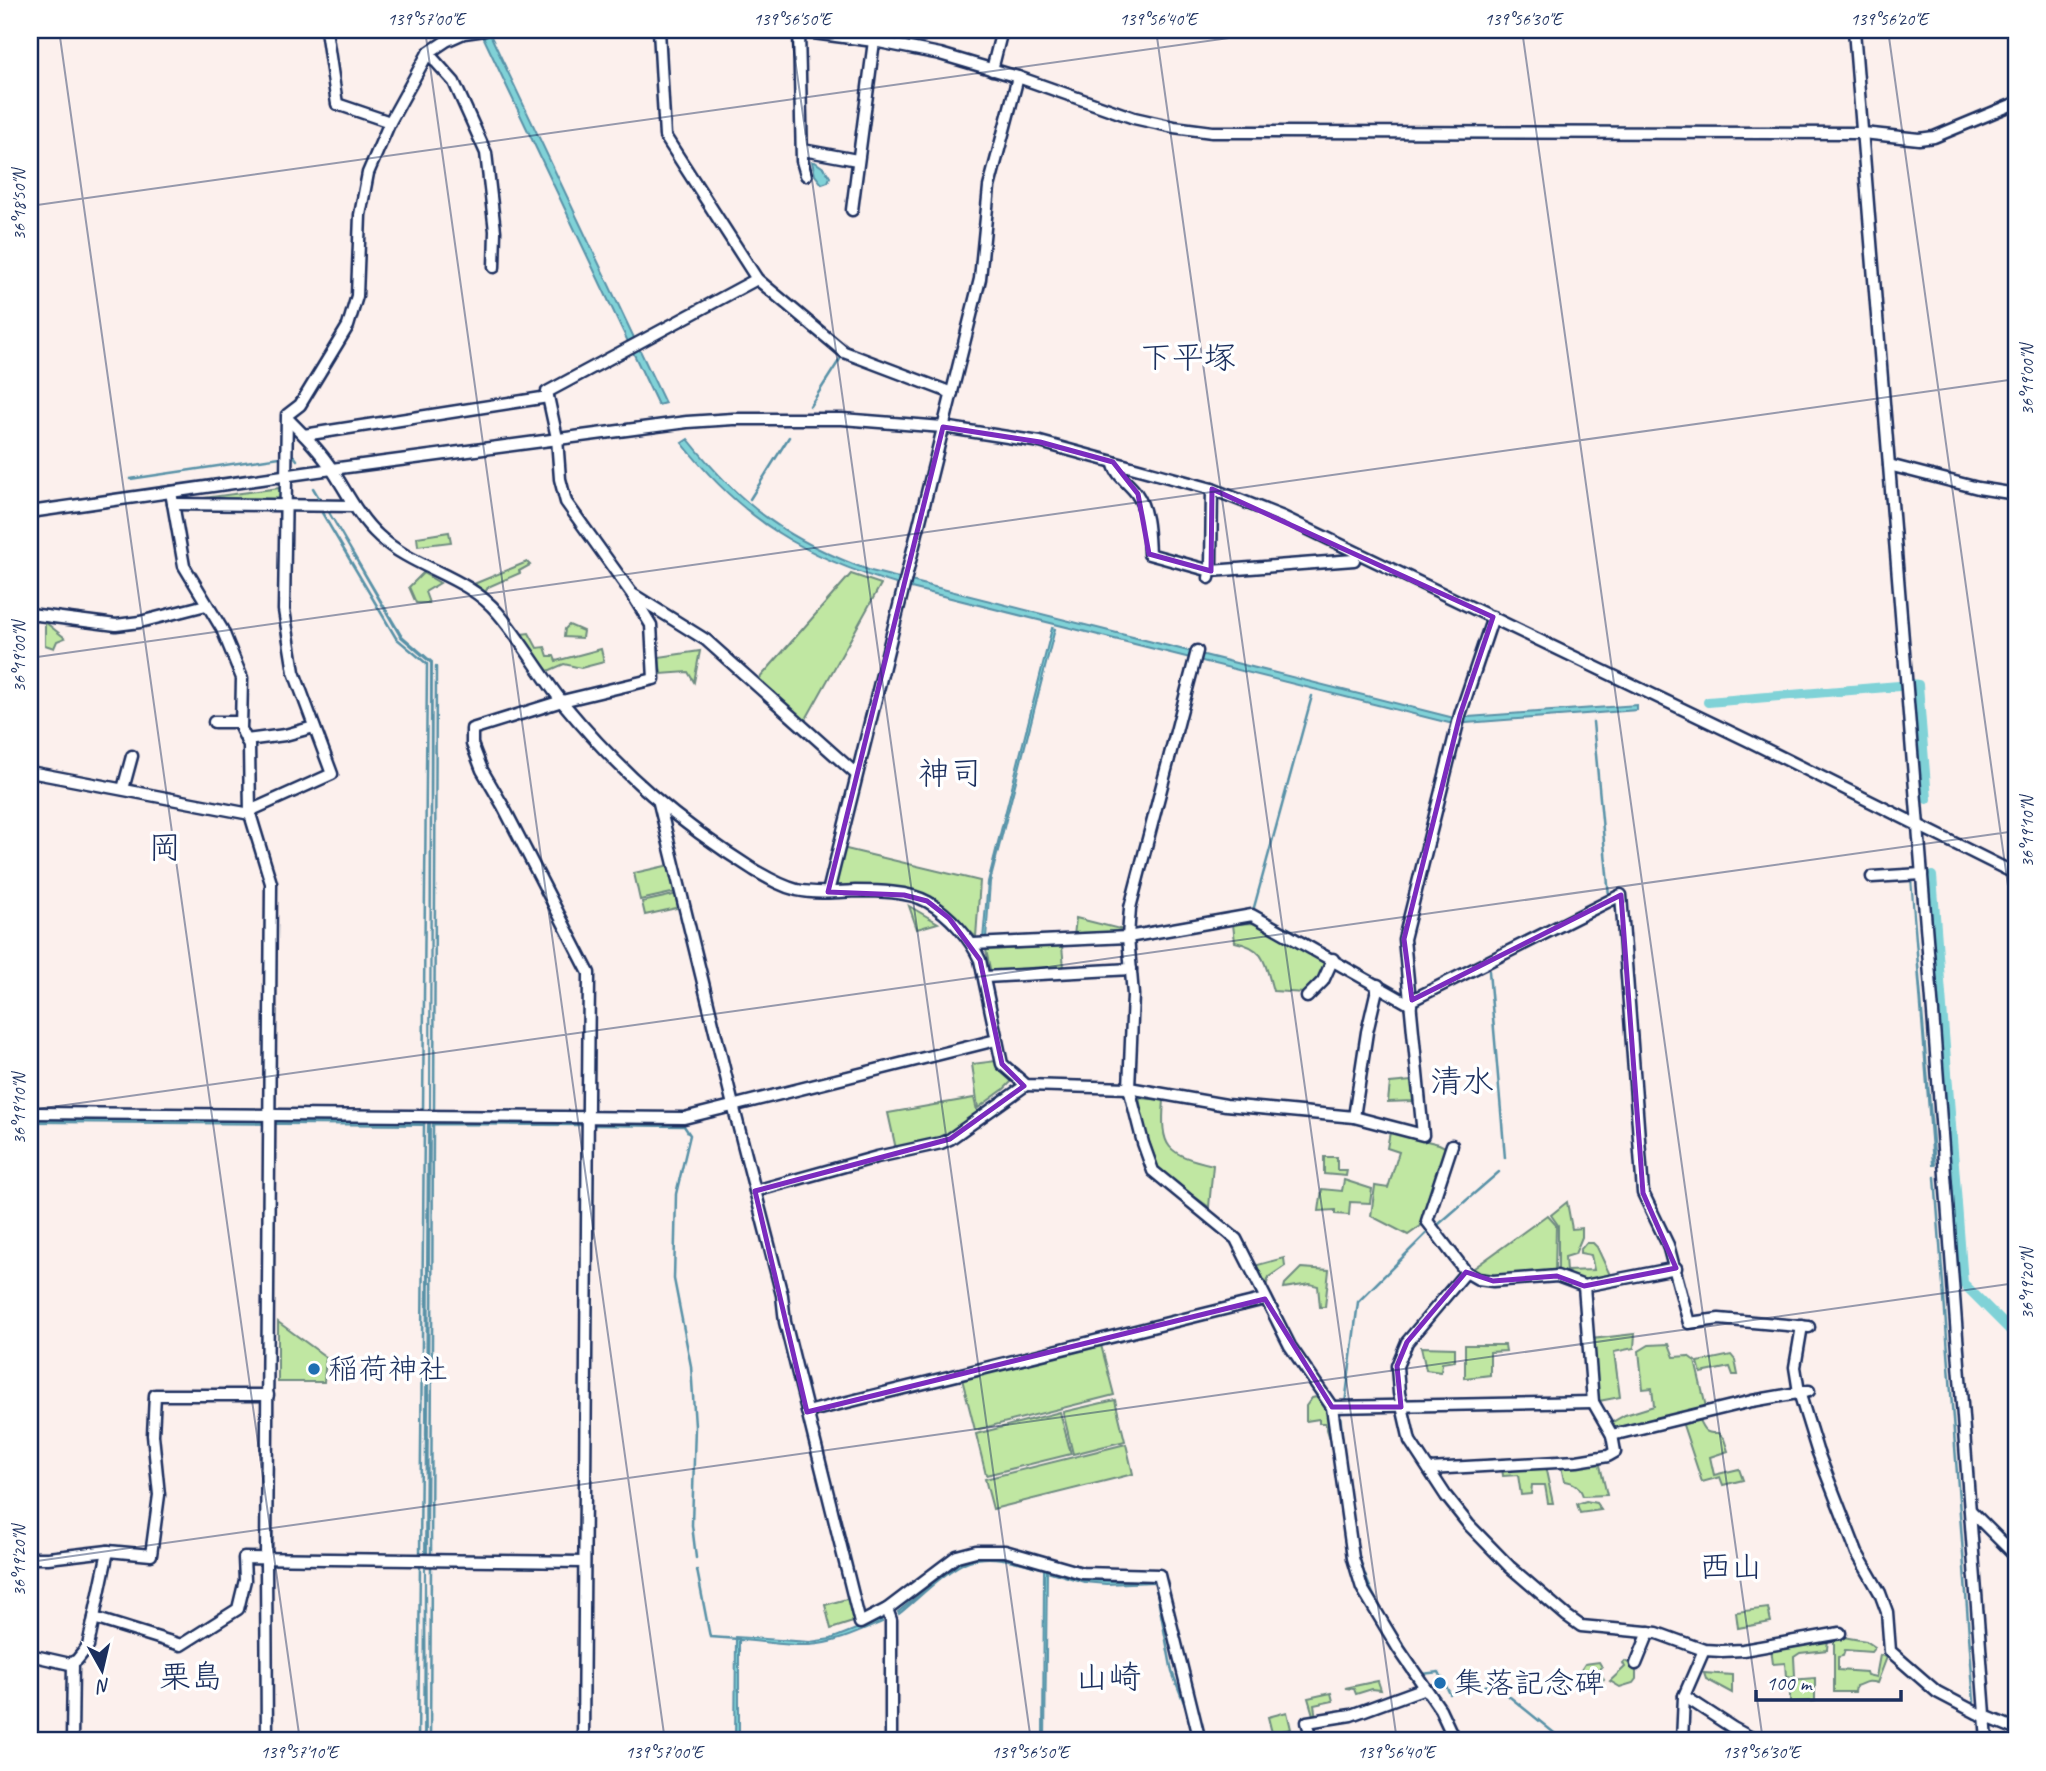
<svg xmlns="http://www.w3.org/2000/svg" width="2046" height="1771" font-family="Caveat,'Klee One',sans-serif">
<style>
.green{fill:#c0e7a2;stroke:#6e8b80;stroke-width:2}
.water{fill:#80d2d7;stroke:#5891a7;stroke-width:2}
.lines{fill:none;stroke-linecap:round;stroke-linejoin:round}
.stream{stroke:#5891a7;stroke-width:2.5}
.canal{stroke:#80d2d7;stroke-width:10}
.minor-casing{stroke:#1b2f5e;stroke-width:15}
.minor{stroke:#fff;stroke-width:10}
.marked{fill:none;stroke:#7b2cbf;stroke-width:5;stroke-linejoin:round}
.ticks{fill:none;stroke:#1b2f5e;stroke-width:2;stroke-opacity:0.45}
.poi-dot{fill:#1f6fb2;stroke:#fff;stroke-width:2.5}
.labels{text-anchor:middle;stroke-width:7;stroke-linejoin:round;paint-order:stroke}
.poi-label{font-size:30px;fill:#1b2f5e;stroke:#fff;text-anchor:start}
.neighbourhood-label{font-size:32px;fill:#1b2f5e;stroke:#fff}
.quarter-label{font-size:33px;fill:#1b2f5e;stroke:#fff}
.neatline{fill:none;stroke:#1b2f5e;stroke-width:2.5}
.ticks-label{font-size:18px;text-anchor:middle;fill:#1b2f5e}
</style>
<rect width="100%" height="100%" fill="#fcf0ed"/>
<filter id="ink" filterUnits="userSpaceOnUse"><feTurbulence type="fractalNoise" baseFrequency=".0143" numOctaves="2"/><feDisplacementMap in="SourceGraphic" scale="14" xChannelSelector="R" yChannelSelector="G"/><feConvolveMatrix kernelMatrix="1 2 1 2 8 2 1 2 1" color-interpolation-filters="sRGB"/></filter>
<g filter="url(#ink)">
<g class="green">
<polygon points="280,488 280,501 181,501"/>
<polygon points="449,532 451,542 418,546 417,537"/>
<polygon points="527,562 530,565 519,571 520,573 488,587 484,595 474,584"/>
<polygon points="423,573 440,583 425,592 429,603 416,603 409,587"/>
<polygon points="851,574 881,584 805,721 758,680"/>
<polygon points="45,622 65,638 57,641 54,648 45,645"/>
<polygon points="569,625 583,631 582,638 564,637 565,629"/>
<polygon points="529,633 537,648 545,647 548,656 554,656 556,661 601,649 604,662 581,668 564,664 548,671 521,634"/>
<polygon points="700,651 694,682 688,672 661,674 659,657"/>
<polygon points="842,848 980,881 976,937 939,903 918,893 838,887 836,879"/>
<polygon points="670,865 676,892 640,900 634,873"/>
<polygon points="678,894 681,907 645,915 642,902"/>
<polygon points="909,906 938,923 917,929"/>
<polygon points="1076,918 1120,929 1121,933 1074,936"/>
<path d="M1254 923 1327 963 1319 980 1305 993 1273 991C1265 964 1266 948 1235 942L1233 924Z"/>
<polygon points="1062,946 1064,967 991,973 986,950"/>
<polygon points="996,1061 1012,1081 1004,1089 978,1108 972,1064"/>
<polygon points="1411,1081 1413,1101 1388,1102 1390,1083"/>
<polygon points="974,1098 978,1115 950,1136 896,1149 888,1113"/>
<path d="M1139 1098 1164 1100C1160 1149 1167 1154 1213 1165L1209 1207 1160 1172 1146 1133Z"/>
<polygon points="1390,1132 1439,1144 1447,1148 1425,1223 1408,1235 1371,1216 1375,1186 1388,1188 1399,1152 1387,1148"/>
<polygon points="1324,1157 1337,1157 1337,1170 1347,1170 1346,1176 1324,1174"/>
<polygon points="1344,1180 1372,1189 1370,1203 1350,1202 1349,1215 1335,1214 1335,1210 1319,1211 1322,1189 1342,1191"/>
<polygon points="1567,1202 1572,1229 1582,1228 1582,1237 1575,1254 1565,1257 1566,1271 1594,1270 1591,1255 1580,1253 1580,1250 1586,1243 1593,1243 1597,1247 1611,1277 1585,1283 1558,1273 1558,1225 1551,1215"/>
<polygon points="1547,1215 1556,1225 1555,1274 1493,1279 1470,1271"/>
<polygon points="1284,1258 1285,1266 1269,1277 1266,1286 1254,1266"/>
<polygon points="1301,1268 1329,1270 1325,1307 1320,1307 1318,1286 1310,1284 1284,1288 1285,1284"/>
<polygon points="278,1322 326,1357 324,1382 278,1382"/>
<polygon points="1635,1334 1634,1348 1614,1352 1620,1397 1599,1401 1592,1339"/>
<polygon points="1669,1344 1674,1357 1688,1356 1695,1361 1706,1407 1615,1431 1611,1423 1625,1415 1654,1406 1652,1388 1643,1389 1639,1351 1649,1345"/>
<polygon points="1101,1345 1114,1395 975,1430 962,1379"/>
<polygon points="1465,1345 1505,1345 1506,1351 1490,1352 1490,1375 1465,1378"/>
<polygon points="1421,1347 1455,1348 1455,1361 1442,1363 1441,1372 1426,1370"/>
<polygon points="1731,1355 1735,1360 1738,1375 1733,1375 1730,1367 1701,1373 1698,1362"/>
<polygon points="1321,1396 1331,1408 1334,1438 1330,1439 1325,1423 1319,1423 1319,1419 1306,1421 1306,1406 1312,1398"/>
<polygon points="1115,1400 1125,1441 1073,1454 1063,1412"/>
<polygon points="1060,1412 1071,1454 986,1475 976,1434"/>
<path d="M1698 1418C1703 1429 1705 1434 1718 1433L1724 1439 1728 1451 1710 1457 1714 1475 1739 1469 1743 1480 1723 1485 1720 1477 1702 1482 1682 1422Z"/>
<polygon points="1126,1444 1133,1474 993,1509 985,1479"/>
<path d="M1599 1461 1607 1495 1583 1496C1580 1486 1574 1482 1564 1481L1561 1466Z"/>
<polygon points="1545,1466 1553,1503 1548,1503 1545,1485 1532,1485 1531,1494 1521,1495 1518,1475 1503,1476 1502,1468"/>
<polygon points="1586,1501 1596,1503 1601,1510 1580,1513 1577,1504"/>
<polygon points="850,1598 856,1621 831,1629 825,1605"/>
<polygon points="1768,1608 1771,1622 1738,1628 1736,1612"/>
<path d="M1843 1637 1866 1641 1875 1647 1871 1652 1845 1650 1843 1656 1838 1657V1670L1866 1672 1867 1675 1876 1677 1880 1655 1887 1657 1877 1683C1866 1680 1865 1683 1856 1686L1855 1692H1834V1638Z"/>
<polygon points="1828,1638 1827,1650 1800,1653 1794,1657 1795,1676 1786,1677 1785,1663 1773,1664 1771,1648"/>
<polygon points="1625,1661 1636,1668 1636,1679 1633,1683 1620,1687 1610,1681 1625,1667 1623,1663"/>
<polygon points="1599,1662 1602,1667 1598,1671 1604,1679 1597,1686 1581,1670 1585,1664"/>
<polygon points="1704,1673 1732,1675 1732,1693 1706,1679"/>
<polygon points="1815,1678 1815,1701 1790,1702 1790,1680"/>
<polygon points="1378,1681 1381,1690 1372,1689 1356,1694 1354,1689 1345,1688"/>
<polygon points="1331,1693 1333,1701 1314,1705 1316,1718 1314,1718 1308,1698"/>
<polygon points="1287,1712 1291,1729 1272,1733 1268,1717"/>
</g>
<g class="water">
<polygon points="480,30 488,30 665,403 658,405"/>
<polygon points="812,162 815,162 825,169 830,177 828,182 822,184 815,175"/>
<path d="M688 439C743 508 789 541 871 571L1454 718 1637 705V710L1453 724 899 585C804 557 744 521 682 443Z"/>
<polygon points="327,509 401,635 432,662 430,1111 431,663 400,636"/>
<polygon points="1052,628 1055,629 990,882 986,939 983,939 988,882"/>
<polygon points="1911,878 1935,1165 1933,1165"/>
<polygon points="30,1119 425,1122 424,1125 30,1122"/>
<polygon points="428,1121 430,1121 427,1557 425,1557"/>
<path d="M979 1557 1008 1558 1085 1580 1155 1582 1106 1584 1084 1582 1047 1571 1045 1741H1043L1044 1569C1021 1563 993 1553 969 1561 948 1568 918 1599 899 1614L898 1612 958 1563Z"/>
<polygon points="425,1565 426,1741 424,1741"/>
<path d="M881 1619 882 1622C859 1632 834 1644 809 1645 786 1646 762 1641 739 1640V1741H735L736 1637 810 1642 831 1639Z"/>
</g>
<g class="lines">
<g class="stream">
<polyline points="810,406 842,356"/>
<polyline points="290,456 294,456 297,460"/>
<polyline points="130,479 280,457"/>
<polyline points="313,488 319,498"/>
<polyline points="750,499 789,437"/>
<polyline points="321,511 396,638 427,664 423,1110"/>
<polyline points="1593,722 1609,896 1606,897"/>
<polyline points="1253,911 1312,696"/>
<polyline points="1262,915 1294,931"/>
<polyline points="1489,971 1505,1158"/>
<polyline points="434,1108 436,667"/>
<polyline points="593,1125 684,1126 690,1135 676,1194 674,1279 691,1366 695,1426 692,1525 696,1558"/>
<polyline points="1935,1177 1974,1702"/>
<polyline points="1439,1224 1499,1172"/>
<polyline points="1345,1404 1358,1302 1428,1232"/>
<path d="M1340 1414C1345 1460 1348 1515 1360 1560 1371 1601 1400 1638 1422 1674L1439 1672 1450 1694 1494 1684 1564 1741"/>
<polyline points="420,1555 424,1124"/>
<polyline points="431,1555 433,1124 583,1125"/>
<polyline points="697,1570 710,1637 739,1639"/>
<polyline points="1153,1582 1155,1582 1172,1672 1190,1718"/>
<polyline points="418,1741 420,1566"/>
<polyline points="430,1741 431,1565"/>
</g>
<g class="canal">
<polyline points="1912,684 1918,685 1927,799"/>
<polyline points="1708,702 1899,686"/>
<polyline points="1932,876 1963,1283 2016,1336"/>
</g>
<defs>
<g id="minor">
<polyline points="326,30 337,104 390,122"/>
<polyline points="659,30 665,136 757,279 844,352 952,393"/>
<polyline points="790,30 874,41 940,54 1018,77 1134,118 1174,127 1212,132 1863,133 1919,139 1934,137 2016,103"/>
<polyline points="1854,30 1933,1013 1987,1741"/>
<polyline points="799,32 802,161 806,175"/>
<polyline points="428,53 454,82 486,153 495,231 494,267"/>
<polyline points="992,70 1002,30"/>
<polyline points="803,150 857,160"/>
<polyline points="852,210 874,41"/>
<path d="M288 419C304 435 321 452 333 471 347 493 359 518 379 536 414 569 466 575 498 613 522 641 540 674 563 703 622 774 676 821 754 870 768 878 781 886 797 890 815 894 836 892 855 891 877 891 909 891 928 902 950 915 970 938 980 960L1002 1064 1026 1085 1129 1088 1226 1105 1354 1117 1423 1135 1404 939 1460 715 1493 617"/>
<polyline points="304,435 548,397"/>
<path d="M1113 462C1116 476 1128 482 1136 493 1148 510 1148 534 1149 554L1211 571 1354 560"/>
<polyline points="1889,465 1978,488 2016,494"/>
<polyline points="171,492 184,566 222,629 242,678 241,729 249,745 250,814 271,883 266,1560 267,1741"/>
<polyline points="173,504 354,506"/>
<polyline points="30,512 332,469 687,422 733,419 842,419 943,427 1040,442 1212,489 1283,517 1749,741 2016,874"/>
<polyline points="1209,578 1211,566 1212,489"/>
<polyline points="634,595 706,640 856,774"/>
<polyline points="30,614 116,625 140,622 206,605"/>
<polyline points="1197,651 1130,908 1128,937 1133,995 1129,1088 1143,1143 1153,1171 1236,1239 1290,1346 1332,1407 1353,1558 1362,1588 1398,1648 1440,1709 1455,1741"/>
<polyline points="214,722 241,722"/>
<polyline points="246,740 285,735 314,727"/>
<polyline points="30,772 250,814 254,809 332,774 294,672 284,610 287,415 300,405 348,326 357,296 360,215 368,173 390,122 428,53 446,41 464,33 485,30"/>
<polyline points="123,789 132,756"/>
<polyline points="659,803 733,1105 782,1295 785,1322 860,1623 887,1609 957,1556 976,1551 1005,1551 1082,1573 1159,1575 1200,1741"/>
<polyline points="1872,877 1922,874"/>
<polyline points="828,892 980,279 989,187 1018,77"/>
<polyline points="973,944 1128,937 1252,915 1411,1005"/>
<polyline points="985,977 1131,969"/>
<polyline points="1307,997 1323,981 1333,959"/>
<polyline points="1412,1000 1621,895 1643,1193 1668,1245 1689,1323 1719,1319 1809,1327"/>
<polyline points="30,1113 684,1118 996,1040"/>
<polyline points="1354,1117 1367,1032 1378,985"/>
<polyline points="1452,1145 1427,1221 1466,1272 1478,1279 1493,1281 1557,1276 1584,1286 1676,1268"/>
<polyline points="755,1191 877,1157 941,1143 950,1139 1026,1085"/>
<polyline points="1466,1272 1407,1342 1397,1366 1399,1393 1410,1441 1446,1496 1469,1525 1510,1567 1567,1616 1581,1626 1657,1633 1704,1650 1722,1651 1743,1650 1840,1633"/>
<polyline points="1802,1326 1795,1367 1799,1392 1817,1450 1857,1553 1880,1593 1887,1612 1890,1651 1937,1692 1977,1713 2016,1729"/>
<polyline points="1332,1407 1593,1402"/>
<polyline points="807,1412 1265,1299"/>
<polyline points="1612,1435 1752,1401 1809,1391"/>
<polyline points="1429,1469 1577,1461 1608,1456 1615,1452 1612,1435 1593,1402 1584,1286"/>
<polyline points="1970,1510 2016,1556"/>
<polyline points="30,1558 48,1558 108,1551 151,1555 159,1495 153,1435 155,1395 268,1395"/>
<polyline points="887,1609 891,1620 891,1741"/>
<polyline points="94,1618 181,1645 238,1609 245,1580 244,1558 584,1562"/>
<polyline points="30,1655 70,1664 77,1660 88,1646 108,1551"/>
<polyline points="1636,1664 1649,1632"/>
<polyline points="1684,1696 1733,1728 1757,1741"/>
<polyline points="72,1741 73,1662"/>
<polyline points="583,1741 589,973 503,806 482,770 472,744 472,729 562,701 654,679 651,625 632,594 566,502 560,479 557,438 547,392 757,279"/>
<polyline points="1313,1741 1307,1722 1351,1715 1425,1688"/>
<polyline points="1682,1741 1684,1696 1704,1650"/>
</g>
</defs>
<use href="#minor" class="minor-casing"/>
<use href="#minor" class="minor"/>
</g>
</g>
<path class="marked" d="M943 427 1040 442 1113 462 1138 494 1149 554 1211 571 1212 489 1493 617 1460 715 1404 939 1412 1000 1621 895 1643 1193 1676 1268 1584 1286 1557 1276 1493 1281 1466 1272 1407 1342 1397 1366 1401 1407H1332L1265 1299 807 1412 755 1191 950 1139 1024 1086 1002 1064 980 960 949 918 927 901 904 895 828 892Z"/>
<path class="ticks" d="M59 30 300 1741M425 30 665 1741M791 30 1031 1741M1156 30 1397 1741M1522 30 1763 1741M1888 30 2016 943M30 206 1286 30M30 658 2016 379M30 1110 2016 831M30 1562 2016 1283M1971 1741 2016 1735"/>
<g class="poi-dot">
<circle cx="314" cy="1369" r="7"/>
<circle cx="1440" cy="1683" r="7"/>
</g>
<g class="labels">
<g class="poi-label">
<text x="328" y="1379">稲荷神社</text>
<text x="1454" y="1693">集落記念碑</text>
</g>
<g class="neighbourhood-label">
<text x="1188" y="368">下平塚</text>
<text x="950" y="784">神司</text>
<text x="165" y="858">岡</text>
<text x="1462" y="1092">清水</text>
<text x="1731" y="1577">西山</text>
<text x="191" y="1687">栗島</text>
</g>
<g class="quarter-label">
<text x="1108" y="1688">山崎</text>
</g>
</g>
<rect width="2046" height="1771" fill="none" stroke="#fff" stroke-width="77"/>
<g transform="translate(102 1670) rotate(172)" stroke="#ffffff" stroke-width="5" paint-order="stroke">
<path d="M0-5L12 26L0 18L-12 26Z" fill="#1b2f5e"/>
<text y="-10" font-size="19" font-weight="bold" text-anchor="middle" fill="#1b2f5e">N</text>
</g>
<path d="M1756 1690v10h145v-10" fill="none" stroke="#1b2f5e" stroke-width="3.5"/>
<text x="1766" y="1690" font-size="21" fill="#1b2f5e" stroke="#ffffff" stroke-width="5" paint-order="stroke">100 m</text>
<rect x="38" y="38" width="1970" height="1694" class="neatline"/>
<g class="ticks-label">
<text x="426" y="25">139°57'00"E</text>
<text x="792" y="25">139°56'50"E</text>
<text x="1158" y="25">139°56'40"E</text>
<text x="1523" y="25">139°56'30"E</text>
<text x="1889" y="25">139°56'20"E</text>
<text transform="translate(19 205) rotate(-90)" y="6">36°18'50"N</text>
<text transform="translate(2027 380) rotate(-90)" y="6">36°19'00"N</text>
<text transform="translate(19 657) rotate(-90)" y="6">36°19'00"N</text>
<text transform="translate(2027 832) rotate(-90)" y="6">36°19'10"N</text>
<text transform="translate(19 1109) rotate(-90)" y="6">36°19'10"N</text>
<text transform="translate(2027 1284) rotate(-90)" y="6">36°19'20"N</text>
<text transform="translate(19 1561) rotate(-90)" y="6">36°19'20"N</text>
<text x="299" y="1758">139°57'10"E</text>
<text x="664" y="1758">139°57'00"E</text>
<text x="1030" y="1758">139°56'50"E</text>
<text x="1396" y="1758">139°56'40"E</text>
<text x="1761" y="1758">139°56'30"E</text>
</g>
</svg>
